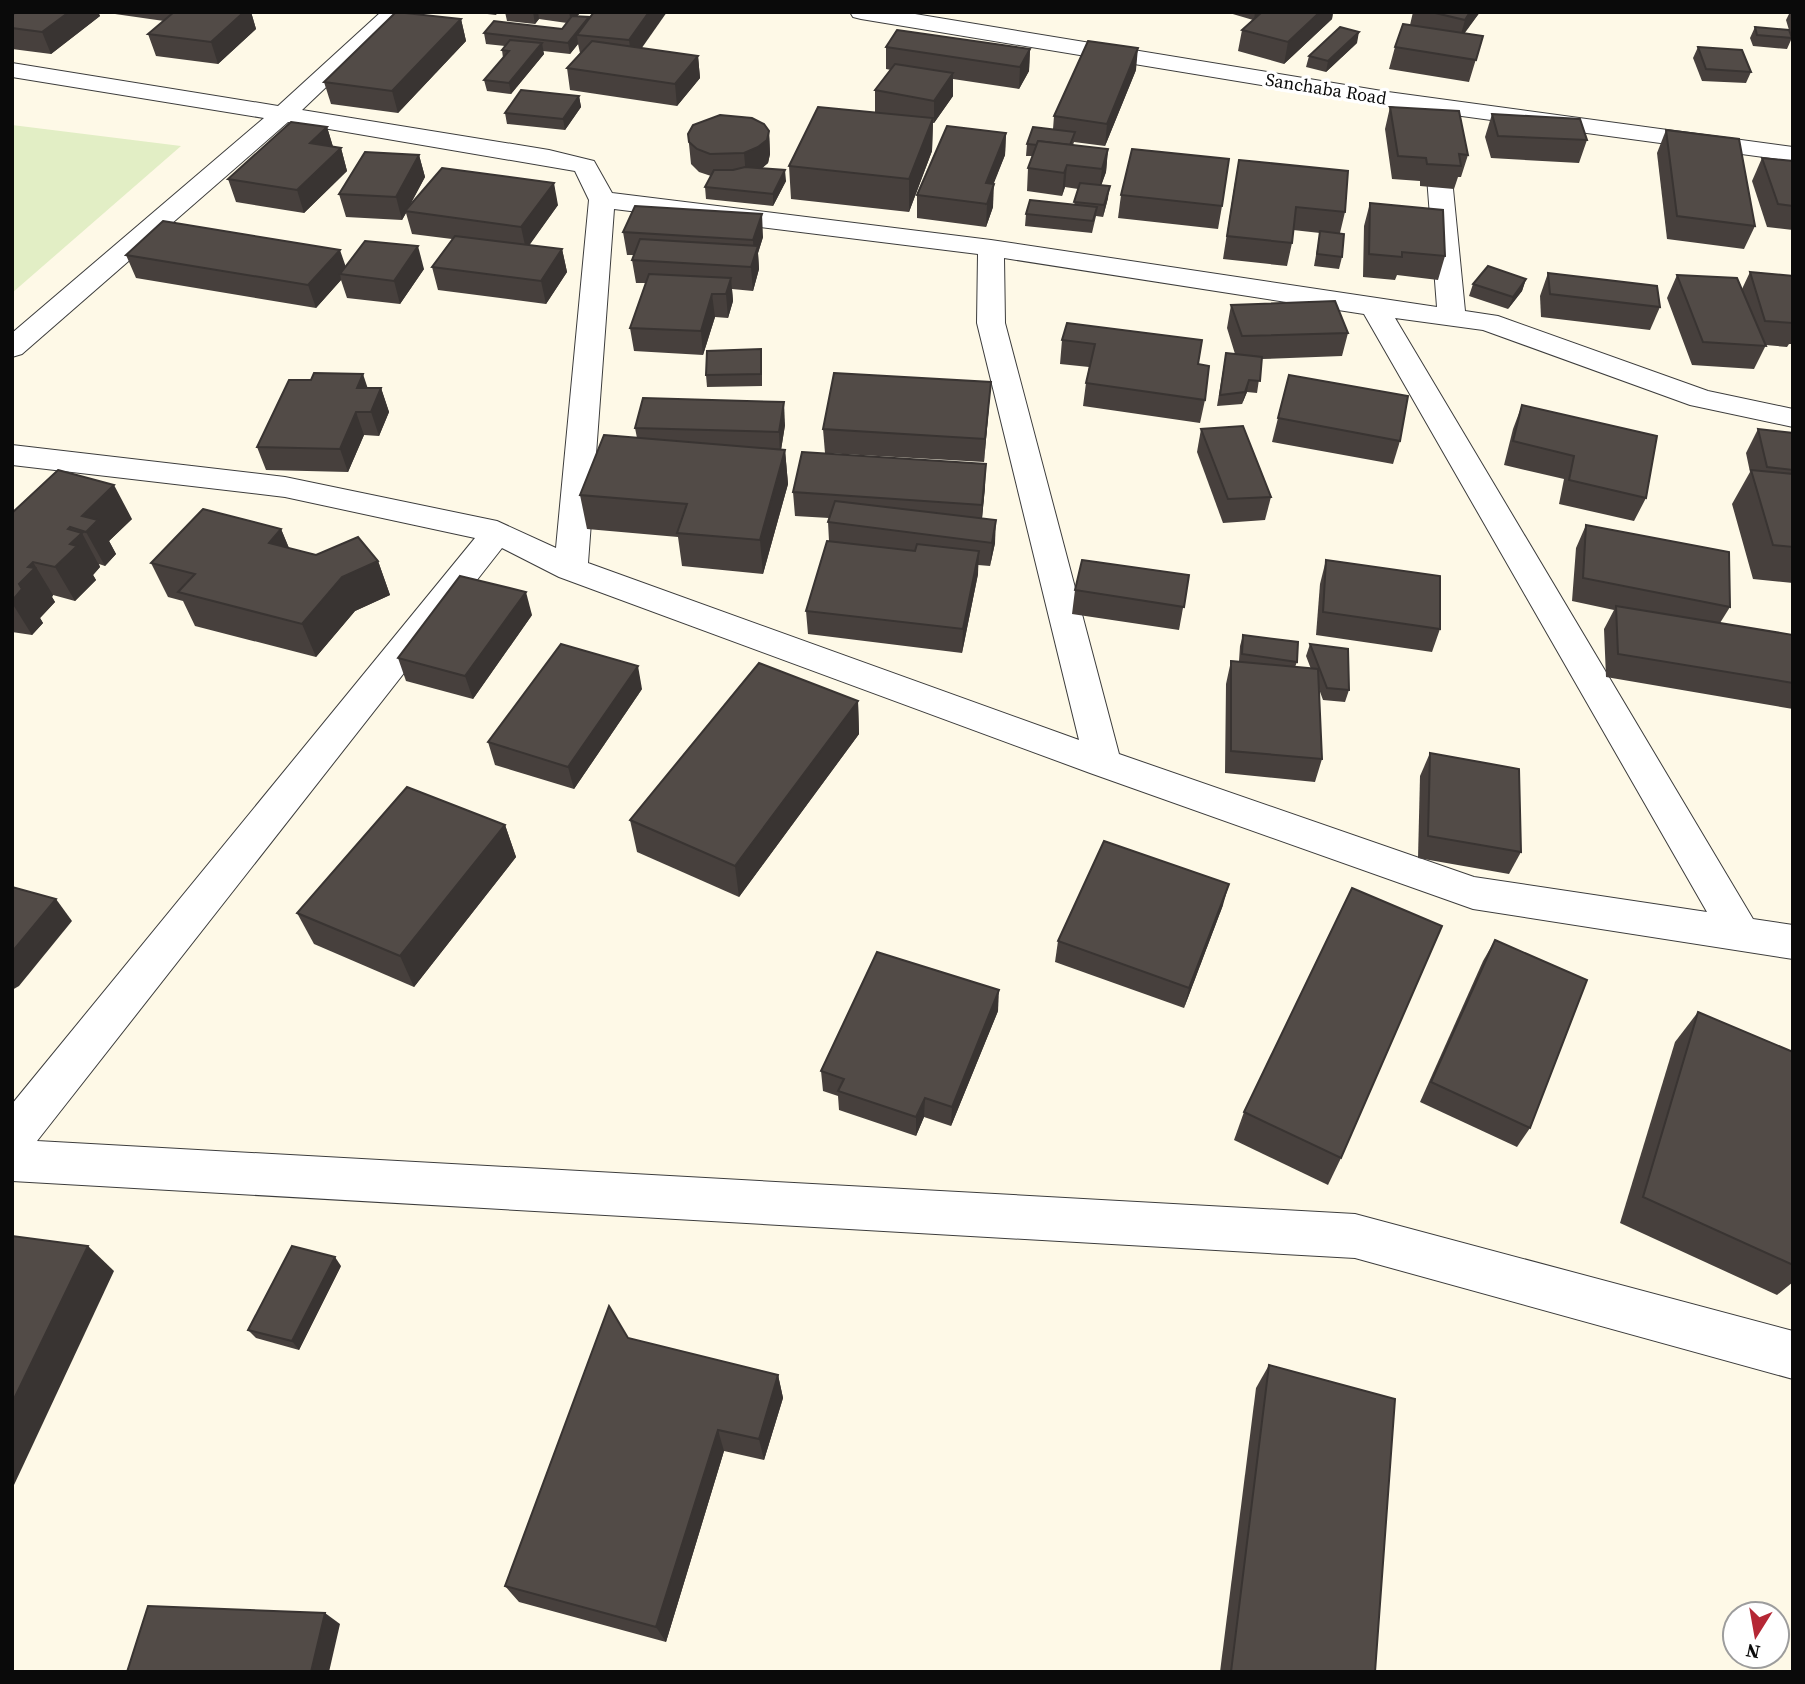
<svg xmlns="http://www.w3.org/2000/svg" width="1805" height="1684" font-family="'Source Serif 4',serif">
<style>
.pitch{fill:#e2eec5}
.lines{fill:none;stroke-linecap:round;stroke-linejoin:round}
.minor-casing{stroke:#3d3d3d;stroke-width:2}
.minor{fill:#fff;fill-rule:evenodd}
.wall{fill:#47403d}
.shaded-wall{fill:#393432}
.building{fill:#524b47;stroke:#393432;stroke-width:2}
.labels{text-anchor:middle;stroke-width:7;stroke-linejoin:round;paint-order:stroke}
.far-street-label{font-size:18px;fill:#0a0a0a;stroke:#fff}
</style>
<rect width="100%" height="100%" fill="#fef9e7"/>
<polygon class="pitch" points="12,125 181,146 12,293"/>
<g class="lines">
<defs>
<g id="minor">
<path d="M381 12H405L302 110 549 150 594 161 612 193 991 240 1437 307 1424 138 1427 133 1436 131 1445 133 1448 138 1465 311 1498 316 1708 391 1793 409V427L1690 405 1483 330 1395 318 1753 919 1793 925V959L1473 909 1090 773 559 577 502 548 37 1141 1355 1214 1793 1331V1379L1355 1258 12 1181V1104L475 538 285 497 12 465V445L285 477 497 521 556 548 589 200 575 171 288 122 22 354 12 357V333L264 118 12 77V63L278 106ZM614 209 978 254 977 323 1079 740 588 563ZM1004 258 1364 314 1707 912 1474 877 1119 754 1005 323Z"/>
<polygon points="850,12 903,12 1388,92 1793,147 1793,161 1388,106 861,19 853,17"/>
</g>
</defs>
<use href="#minor" class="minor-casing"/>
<use href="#minor" class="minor"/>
</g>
<g class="wall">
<polygon points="12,12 98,12 100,16 51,54 12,49"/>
<polygon points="114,12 251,12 256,29 218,64 156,56 148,34 164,21 115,14"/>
<polygon points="470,12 498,12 496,15"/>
<polygon points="505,12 581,12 577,16 589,19 594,12 642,48 698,56 700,78 677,106 570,90 567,68 580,53 578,44 570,54 543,51 544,54 511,94 487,91 484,80 503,58 502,50 505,46 486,44 484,33 562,29 567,23 539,19 535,24 507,21"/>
<polygon points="1226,12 1333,12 1332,19 1284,64 1238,51 1242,30 1253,20"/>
<polygon points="1413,12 1480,12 1464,33 1483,36 1469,82 1389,69 1395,47 1410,25"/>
<polygon points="1790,12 1793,12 1793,43 1791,40 1787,49 1753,46 1750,38 1755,27 1789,30 1786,20"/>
<polygon points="461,19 466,41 398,113 331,104 324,82"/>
<polygon points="1357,43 1326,72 1306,67 1309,56"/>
<polygon points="886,47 1030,49 1029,71 1019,89 953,79 953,96 934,123 933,123 932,151 909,212 791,199 789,166 875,112 875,90 891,70 886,69"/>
<polygon points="1698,47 1751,72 1746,83 1702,81 1693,58"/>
<polygon points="1136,70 1105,146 1074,142 1073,145 1108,149 1106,172 1101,185 1108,198 1103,217 1096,216 1092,233 1025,226 1026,214 1074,205 1078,189 1065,187 1062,196 1027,191 1028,168 1033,156 1026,156 1027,144 1053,129 1054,116"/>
<polygon points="579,96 581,107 565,130 507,124 505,113"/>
<polygon points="1390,107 1468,155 1461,177 1458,177 1454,189 1420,186 1420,181 1392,179 1385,129"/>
<polygon points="1492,114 1587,140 1579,163 1491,158 1485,137"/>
<polygon points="327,127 333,147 341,148 347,171 304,213 236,202 228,179"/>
<polygon points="1666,130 1755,226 1744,249 1667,239 1657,153"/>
<polygon points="769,131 770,154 768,163 762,168 786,181 773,206 706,199 705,187 711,176 699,172 691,164 688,134"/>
<polygon points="1006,133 1005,155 993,184 993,207 986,227 917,218 917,195"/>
<polygon points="419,155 425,177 409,206 558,205 529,245 562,249 567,272 546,304 438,290 432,267 452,239 412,234 406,213 402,220 346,217 339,194"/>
<polygon points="1762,158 1793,161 1793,230 1767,227 1752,181"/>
<polygon points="1235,182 1345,212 1340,233 1342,257 1339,269 1314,266 1320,233 1293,230 1292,243 1287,266 1223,259"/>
<polygon points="1121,195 1222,206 1218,229 1118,218"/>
<polygon points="1370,203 1445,256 1438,280 1397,275 1395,280 1363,277 1364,226"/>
<polygon points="623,232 763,237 758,253 759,269 753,291 732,289 733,301 728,318 715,317 703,355 634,351 630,328 646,283 636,283 632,260 634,255 627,255"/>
<polygon points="126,255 346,267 424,269 400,304 347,298 341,280 316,308 136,278"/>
<polygon points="1750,272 1793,276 1793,344 1789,344 1787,347 1766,345 1754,369 1692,365 1667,298 1677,275 1742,289"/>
<polygon points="1548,273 1660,307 1650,330 1541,317 1540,296"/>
<polygon points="1526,279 1522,291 1508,309 1469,296 1473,284"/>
<polygon points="1231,305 1348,333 1342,356 1262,359 1257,393 1247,392 1242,404 1217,406 1226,353 1235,354 1227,328"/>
<polygon points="1067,323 1198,364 1205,400 1200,423 1083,406 1086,383 1089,367 1060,364 1062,340"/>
<polygon points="762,361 762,386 707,387 706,375"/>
<polygon points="368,388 381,388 389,412 379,436 364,435 348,472 266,470 257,447"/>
<polygon points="989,405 984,462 825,453 823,429"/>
<polygon points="1522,405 1646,498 1634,521 1559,504 1564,479 1504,465 1513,429"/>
<polygon points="1278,418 1400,441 1393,464 1272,442"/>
<polygon points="785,425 781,450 785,450 788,484 763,574 682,566 678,537 587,529 580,495 637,438 635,428"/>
<polygon points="1201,429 1271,497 1265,520 1223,523 1197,452"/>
<polygon points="1758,429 1793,433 1793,583 1753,579 1732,504 1750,472 1746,453"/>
<polygon points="985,487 982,518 995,543 990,566 978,565 978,574 962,653 808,634 806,611 829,541 828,522 829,518 795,516 793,492"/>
<polygon points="12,513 132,519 109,541 116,554 105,566 99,564 100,567 93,575 96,580 75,601 53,595 52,597 55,602 40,618 43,623 32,635 12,632"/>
<polygon points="1586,525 1730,607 1720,623 1793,635 1793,709 1606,677 1604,629 1614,610 1572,601 1576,548"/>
<polygon points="281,529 289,548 316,555 378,561 390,595 355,611 316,657 195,626 183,601 168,597 151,563"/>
<polygon points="1326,560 1440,629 1432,652 1316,635 1320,584"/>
<polygon points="1189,575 1179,630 1072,614 1075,590"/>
<polygon points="532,615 473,699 406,681 398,658"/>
<polygon points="1243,635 1297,662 1295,667 1311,669 1306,656 1310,644 1349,690 1345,702 1323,700 1319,689 1322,759 1315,782 1225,773 1226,684 1231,661 1239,661 1240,646"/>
<polygon points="642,689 574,789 495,765 488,742"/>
<polygon points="858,701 859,734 739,897 637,852 630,820"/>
<polygon points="1430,753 1521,852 1509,874 1418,858 1420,776"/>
<polygon points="505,825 516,857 414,987 314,944 297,913"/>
<polygon points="1223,905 1184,1008 1055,962 1058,941"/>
<polygon points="1495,940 1530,1128 1517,1147 1420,1102 1483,961"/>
<polygon points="998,1011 951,1126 924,1117 916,1136 839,1110 838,1096 823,1091 821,1071"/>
<polygon points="1698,1012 1793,1052 1793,1282 1777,1295 1620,1223 1675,1042"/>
<polygon points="1244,1112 1341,1158 1328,1185 1234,1140"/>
<polygon points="341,1266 299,1350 256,1338 248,1330"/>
<polygon points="628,1338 778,1375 783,1398 764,1460 724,1451 666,1642 519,1602 505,1586"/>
<polygon points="1269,1365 1375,1672 1220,1672 1256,1388"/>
</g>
<g class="shaded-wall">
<polygon points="69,12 98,12 100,16 51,54 42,32"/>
<polygon points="244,12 251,12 256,29 218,64 211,42"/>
<polygon points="533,12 538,12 539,19 535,24"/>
<polygon points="569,12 581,12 571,23"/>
<polygon points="649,12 667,12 632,62 629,40"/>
<polygon points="1255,12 1264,12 1254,20"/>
<polygon points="1320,12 1333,12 1332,19 1284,64 1288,42"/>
<polygon points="1470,12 1480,12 1459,41 1465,20"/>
<polygon points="589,17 590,28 577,35 578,44 570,54 568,43"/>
<polygon points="461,19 466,41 398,113 392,91"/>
<polygon points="1359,32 1357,43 1326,72 1328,61"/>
<polygon points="542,43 544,54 511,94 509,83"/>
<polygon points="1138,48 1136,70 1105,146 1107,124"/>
<polygon points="1030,49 1029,71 1019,89 1020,67"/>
<polygon points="698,56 700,78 677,106 675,84"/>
<polygon points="953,73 953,96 934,123 934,101"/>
<polygon points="579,96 581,107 565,130 563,119"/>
<polygon points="933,118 932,151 909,212 909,179"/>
<polygon points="327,127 334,150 310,143"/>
<polygon points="769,131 770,154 768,163 760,170 746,176 744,153"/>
<polygon points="1006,133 1005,155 985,206 986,183"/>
<polygon points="341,148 347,171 304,213 297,190"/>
<polygon points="1108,149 1106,172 1099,192 1102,169"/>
<polygon points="419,155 425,177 407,211 405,211 406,213 402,220 396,197"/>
<polygon points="1067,165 1065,187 1062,196 1064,173"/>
<polygon points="785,170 786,181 773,206 773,194"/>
<polygon points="554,183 558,205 526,250 521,227"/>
<polygon points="994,184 993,207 986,227 987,204"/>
<polygon points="1110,186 1108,198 1103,217 1104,205"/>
<polygon points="762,214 763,237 758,253 759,269 753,291 751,267 754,258 753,240"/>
<polygon points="418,246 424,269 400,304 394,281"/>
<polygon points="562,249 567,272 546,304 541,281"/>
<polygon points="340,250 348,273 340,274 341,280 316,308 308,285"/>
<polygon points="731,278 733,301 728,318 726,294"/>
<polygon points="1526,279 1522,291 1508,309 1513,297"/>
<polygon points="712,294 715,317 703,355 701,331"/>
<polygon points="363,374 371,398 357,388"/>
<polygon points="1249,380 1247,392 1242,404 1245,392"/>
<polygon points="991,382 989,405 984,462 985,439"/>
<polygon points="381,388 389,412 379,436 371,412"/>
<polygon points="784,402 785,425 780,456 779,432"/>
<polygon points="356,412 364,435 348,472 340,449"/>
<polygon points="785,450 788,484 763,574 760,540"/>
<polygon points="986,464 985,487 981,529 982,505"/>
<polygon points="114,485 132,519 109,541 116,554 105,566 86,532 82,516"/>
<polygon points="996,520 995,543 990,566 992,543"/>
<polygon points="70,527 76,538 82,533 100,567 93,575 96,580 75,601 55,567 68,529"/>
<polygon points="281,529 295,563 269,543"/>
<polygon points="979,551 978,574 962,653 963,629"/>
<polygon points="378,561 390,595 355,611 316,657 302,624 342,577"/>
<polygon points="33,562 53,595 52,597 55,602 40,618 43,623 32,635 12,603 12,601 28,567"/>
<polygon points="526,592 532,615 473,699 465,676"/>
<polygon points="638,666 642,689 574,789 568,767"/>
<polygon points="858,701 859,734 739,897 735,866"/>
<polygon points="505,825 516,857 414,987 400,956"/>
<polygon points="1229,884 1223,905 1184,1008 1189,988"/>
<polygon points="56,899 72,921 19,986 12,990 12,952"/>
<polygon points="999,990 998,1011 951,1126 952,1107"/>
<polygon points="925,1098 924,1117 916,1136 916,1117"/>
<polygon points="88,1246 114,1271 14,1485 12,1484 12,1403"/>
<polygon points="335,1257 341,1266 299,1350 292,1341"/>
<polygon points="778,1375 783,1398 764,1460 759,1439"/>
<polygon points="718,1430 724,1451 666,1642 656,1627"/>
<polygon points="325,1613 340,1624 329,1672 311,1672"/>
</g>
<g class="building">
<polygon points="16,12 69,12 42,32 12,28 12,15"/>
<polygon points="174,12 244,12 211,42 148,34"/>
<polygon points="396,12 461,19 392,91 324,82"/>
<polygon points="594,12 649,12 629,40 577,35"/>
<polygon points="1262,12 1320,12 1288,42 1242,30"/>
<polygon points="1431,12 1470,12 1465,20"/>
<polygon points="572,16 589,17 568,43 484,33 494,21 562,29"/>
<polygon points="1403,24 1483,36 1476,60 1395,47"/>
<polygon points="1340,27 1359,32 1328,61 1309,56"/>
<polygon points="1755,27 1789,30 1792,38 1757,35"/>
<polygon points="897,30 1030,49 1020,67 886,47"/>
<polygon points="510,40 542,43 509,83 484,80 509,51 502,50"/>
<polygon points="592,41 698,56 675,84 567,68"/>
<polygon points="1088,41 1138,48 1107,124 1054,116"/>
<polygon points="1698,47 1742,50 1751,72 1706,69"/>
<polygon points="895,64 953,73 934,101 875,90"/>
<polygon points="521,90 579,96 563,119 505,113"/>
<polygon points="818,107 933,118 909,179 789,166"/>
<polygon points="1390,107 1459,111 1468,155 1459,154 1461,166 1427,164 1426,158 1398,156"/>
<polygon points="1492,114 1580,119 1587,140 1498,136"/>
<polygon points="720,115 752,118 764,124 769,131 767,140 758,147 744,153 710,154 697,149 689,142 688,134 693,125"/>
<polygon points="291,122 327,127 310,143 341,148 297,190 228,179"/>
<polygon points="947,126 1006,133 986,183 994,184 987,204 917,195"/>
<polygon points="1033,127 1075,132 1070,145 1038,141 1037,145 1027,144"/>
<polygon points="1666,130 1739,139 1755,226 1677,216"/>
<polygon points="1038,141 1108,149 1102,169 1067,165 1064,173 1028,168"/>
<polygon points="1132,149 1229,159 1222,206 1121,195"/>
<polygon points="365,152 419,155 396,197 339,194"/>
<polygon points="1762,158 1793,161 1793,206 1778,204"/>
<polygon points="1239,160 1348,171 1345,212 1296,207 1292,243 1227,236"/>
<polygon points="745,167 785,170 773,194 705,187 714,170 733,170"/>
<polygon points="442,168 554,183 521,227 405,211"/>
<polygon points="1080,183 1110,186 1104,205 1074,202"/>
<polygon points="1030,200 1097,207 1093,221 1026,214"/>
<polygon points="1370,203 1443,210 1445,256 1402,252 1402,257 1369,254"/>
<polygon points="635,206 762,214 753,240 623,232"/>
<polygon points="163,221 340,250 308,285 126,255"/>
<polygon points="1320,231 1344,234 1342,257 1317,254"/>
<polygon points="455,236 562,249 541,281 432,267"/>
<polygon points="640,239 758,246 751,267 632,260"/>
<polygon points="365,241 418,246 394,281 340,274"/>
<polygon points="1488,266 1526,279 1513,297 1473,284"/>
<polygon points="1750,272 1793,276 1793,323 1765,321"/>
<polygon points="1548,273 1657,286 1660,307 1550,294"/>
<polygon points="649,274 731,278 726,294 712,294 701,331 630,328"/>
<polygon points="1677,275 1737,278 1766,346 1703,342"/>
<polygon points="1335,301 1348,333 1242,336 1231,305"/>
<polygon points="1067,323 1202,340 1198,364 1209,366 1205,400 1086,383 1095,344 1062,340"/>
<polygon points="761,349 761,374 706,375 707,351"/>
<polygon points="1226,353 1262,357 1260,381 1249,380 1245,392 1220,395"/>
<polygon points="314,373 363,374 357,388 381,388 371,412 356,412 340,449 257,447 289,380 311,380"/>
<polygon points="834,373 991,382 985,439 823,429"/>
<polygon points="1289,375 1408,396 1400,441 1278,418"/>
<polygon points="643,398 784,402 779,432 635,428"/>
<polygon points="1522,405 1657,436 1646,498 1569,480 1574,456 1513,441"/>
<polygon points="1243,426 1271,497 1228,499 1201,429"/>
<polygon points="1758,429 1793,433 1793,470 1767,467"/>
<polygon points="604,435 785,450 760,540 677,533 687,504 580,495"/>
<polygon points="802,452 986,464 982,505 793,492"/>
<polygon points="58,470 114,485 82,516 98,520 86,532 70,527 68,529 82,533 70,544 77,546 55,567 33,562 28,567 35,568 19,584 22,589 12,601 12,513"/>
<polygon points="1751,470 1793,474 1793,547 1773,545"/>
<polygon points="835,501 996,520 992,543 828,522"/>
<polygon points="203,509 281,529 269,543 316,555 358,537 378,561 342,577 302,624 178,592 195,574 151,563"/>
<polygon points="1586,525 1729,552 1730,607 1583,578"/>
<polygon points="827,541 915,551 917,544 979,551 963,629 806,611"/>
<polygon points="1082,560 1189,575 1184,607 1075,590"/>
<polygon points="1326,560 1440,576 1440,629 1323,612"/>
<polygon points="460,576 526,592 465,676 398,658"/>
<polygon points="1616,606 1793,635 1793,683 1618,654"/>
<polygon points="1243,635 1298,642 1297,662 1242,654"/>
<polygon points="561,644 638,666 568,767 488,742"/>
<polygon points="1310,644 1348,649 1349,690 1327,688"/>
<polygon points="1231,661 1318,669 1322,759 1231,751"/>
<polygon points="759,663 858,701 735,866 630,820"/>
<polygon points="1430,753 1519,769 1521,852 1428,836"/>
<polygon points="407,787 505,825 400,956 297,913"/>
<polygon points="1104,841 1229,884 1189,988 1058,941"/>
<polygon points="12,887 56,899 12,952"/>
<polygon points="1352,888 1442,926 1341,1158 1244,1112"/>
<polygon points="1495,940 1587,980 1530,1128 1431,1082"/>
<polygon points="877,952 999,990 952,1107 925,1098 916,1117 838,1091 844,1079 821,1071"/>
<polygon points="1698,1012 1793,1052 1793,1265 1643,1197"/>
<polygon points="12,1236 88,1246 12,1403"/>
<polygon points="292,1246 335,1257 292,1341 248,1330"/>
<polygon points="609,1306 628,1338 778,1375 759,1439 718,1430 656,1627 505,1586"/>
<polygon points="1269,1365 1395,1399 1375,1672 1231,1672"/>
<polygon points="148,1606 325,1613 311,1672 127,1672"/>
</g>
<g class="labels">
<g class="far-street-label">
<text transform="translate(1326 89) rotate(9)" y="6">Sanchaba Road</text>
</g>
</g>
<rect width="1805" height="1684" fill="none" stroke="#0a0a0a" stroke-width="28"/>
<g transform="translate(1756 1635) rotate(191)"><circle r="33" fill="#ffffff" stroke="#9d9d9d" stroke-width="2"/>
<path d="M0-5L12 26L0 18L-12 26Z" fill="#b52735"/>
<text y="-10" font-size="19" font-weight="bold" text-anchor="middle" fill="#0a0a0a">N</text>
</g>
</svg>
